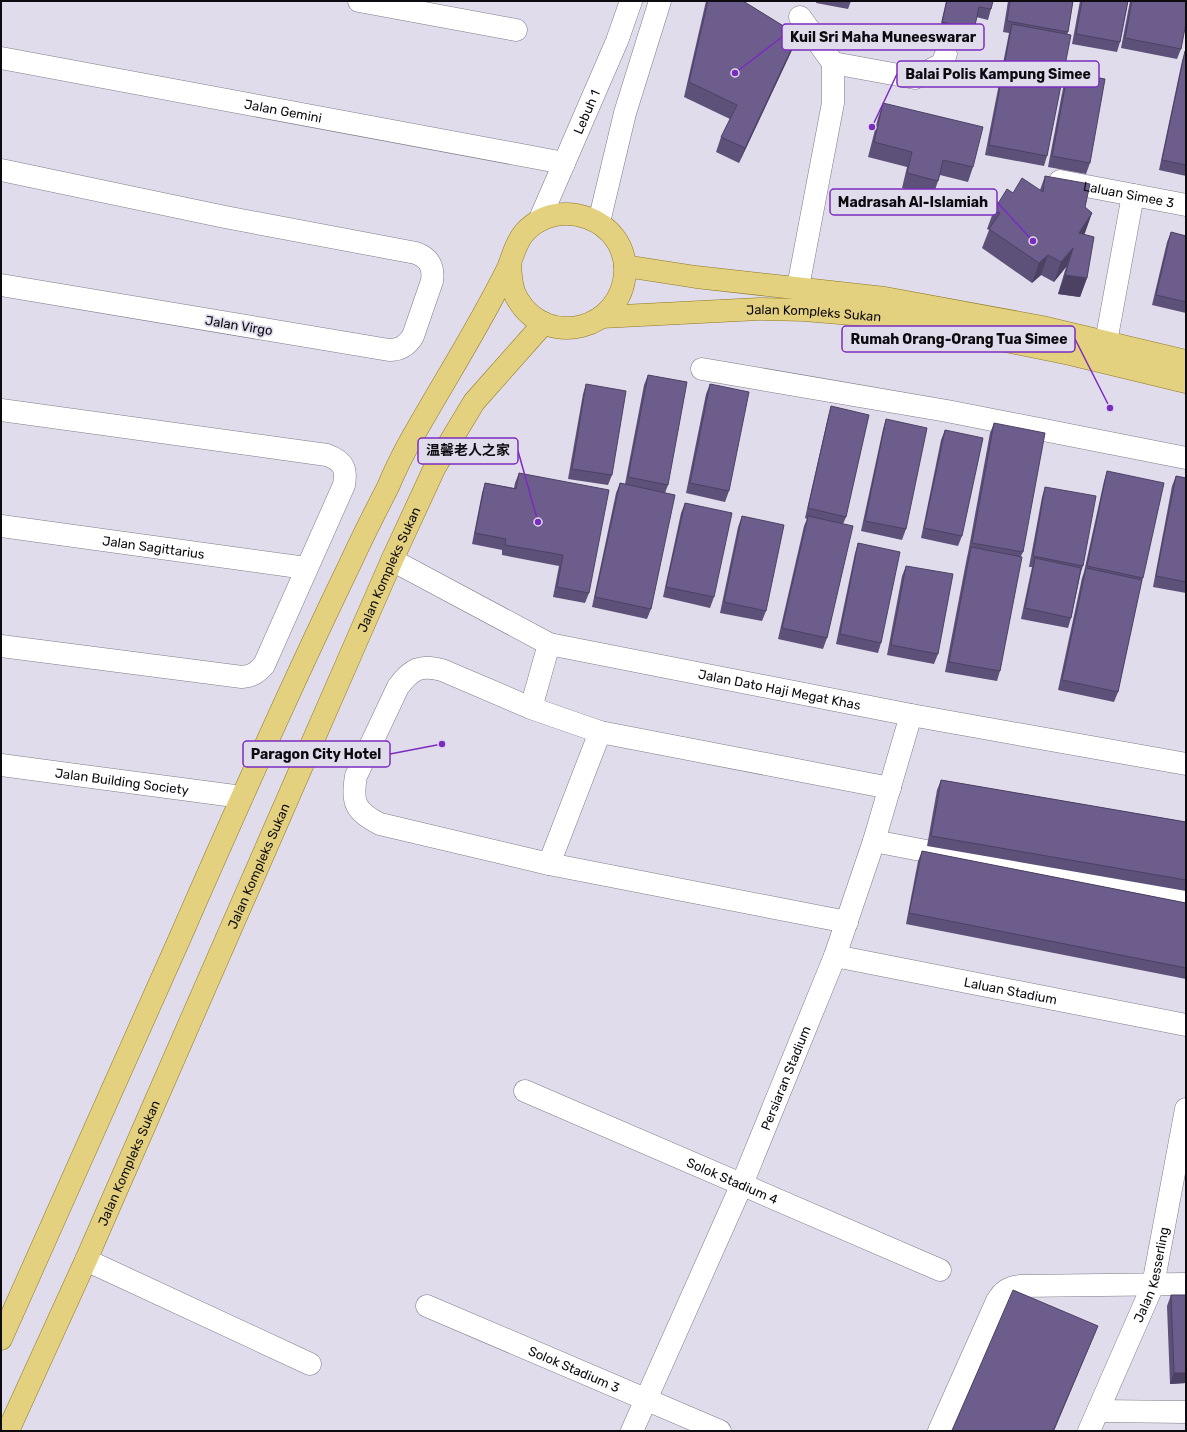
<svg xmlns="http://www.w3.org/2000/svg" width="1187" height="1432" font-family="Rubik,'Noto Sans SC',sans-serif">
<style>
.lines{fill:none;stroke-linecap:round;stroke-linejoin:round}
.minor-casing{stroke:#7e7b88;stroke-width:23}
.major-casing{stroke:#8d7821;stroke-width:23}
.minor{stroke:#fff;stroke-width:22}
.major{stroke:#e4d17f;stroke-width:22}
.wall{fill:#5d5079}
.shaded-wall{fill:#4c4163}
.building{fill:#6c5d8d;stroke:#4c4163}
.labels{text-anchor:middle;stroke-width:3.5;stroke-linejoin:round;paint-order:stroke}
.street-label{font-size:13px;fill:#0d0b10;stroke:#e0dceb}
.leader{fill:none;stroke:#7b2cbf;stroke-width:1.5}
.callout-dot{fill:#7b2cbf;stroke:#e0dceb;stroke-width:1.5}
.callout{fill:#e0dceb;stroke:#7b2cbf;stroke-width:1.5}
.callout-label{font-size:14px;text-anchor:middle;font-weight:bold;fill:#0d0b10}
</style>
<rect width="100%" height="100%" fill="#e0dceb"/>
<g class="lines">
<defs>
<g id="minor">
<polyline points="359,1 516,30"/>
<path id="s1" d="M1 58 564 163"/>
<polyline points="833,63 915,78 942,64 946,54"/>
<path d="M1 170 225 217 416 253C429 258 434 267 432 281L413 336C407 346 400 350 389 350L1 285"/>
<path id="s2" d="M1060 181 1186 205"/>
<path id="s3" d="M539 221 617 41 631 1"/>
<polyline points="599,222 625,113 660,1"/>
<polyline points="798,287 833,103 833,63 800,17"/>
<polyline points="1106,342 1133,195"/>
<polyline points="702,369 947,411 1186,458"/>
<path d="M1 410 327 455C343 461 347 468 344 485L264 665C257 673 252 676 242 677L1 646"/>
<path id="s4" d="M1 526 306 568"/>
<path id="s5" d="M392 560 549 644 911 715 1186 764"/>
<polyline points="531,708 549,644"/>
<path id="s6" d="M1 765 242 797"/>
<polyline points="874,841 1186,901"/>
<polyline points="549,864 600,732"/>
<path d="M847 922 549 864 380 824C356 812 351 803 356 776L398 687C411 669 421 664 442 670L531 708 600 732 890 788"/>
<path id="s7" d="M835 956 1186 1025"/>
<path id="s8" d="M525 1091 940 1270"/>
<polyline points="86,1260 310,1364"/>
<path id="s9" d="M427 1306 720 1431"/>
<polyline points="1098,1411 1186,1412"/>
<path id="s10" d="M632 1431 742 1184 835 956 874 841 911 715"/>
<path d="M939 1431 997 1301C1003 1291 1009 1287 1020 1286L1186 1284"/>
<path id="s11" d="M1089 1431 1153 1285 1186 1109"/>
</g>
<g id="major">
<polyline points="625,266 696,277 885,298 1042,327 1186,361"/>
<path id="s12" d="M602 317 759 309 804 310 887 317 1070 354 1186 382"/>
<path d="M1 1339C60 1206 119 1073 179 940 234 814 290 688 350 564 362 538 375 512 388 487 395 470 403 454 412 438 444 381 479 327 508 268 513 256 515 244 524 233 558 194 627 219 625 272 622 330 548 349 518 300 511 289 511 276 510 263"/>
<path id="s13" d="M8 1431 86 1260 392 560 435 467 474 402 544 323"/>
</g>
</defs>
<use href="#minor" class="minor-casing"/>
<use href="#major" class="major-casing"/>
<use href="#minor" class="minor"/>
<use href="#major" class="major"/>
</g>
<g class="wall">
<polygon points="706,1 743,1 798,35 792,50 739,163 716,152 721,137 730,119 684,97"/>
<polygon points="817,1 851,1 848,9 816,3"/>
<polygon points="946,1 993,1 991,9 988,20 976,17 974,30 970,40 939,33"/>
<polygon points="1008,1 1073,1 1047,156 1044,166 985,155 1009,33 1003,32"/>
<polygon points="1080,1 1128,1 1120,42 1117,52 1072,44"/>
<polygon points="1130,1 1186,1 1181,49 1177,59 1121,48"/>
<polygon points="1185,51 1186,51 1186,176 1159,170 1182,61"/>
<polygon points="1068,72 1090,163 1086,174 1048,167 1064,83"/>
<polygon points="883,103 973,167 968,182 940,175 933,196 902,188 907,167 868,157 878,118"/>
<polygon points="1045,176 1092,213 1083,235 1087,278 1080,297 1058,294 1066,267 1054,282 1041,275 1032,283 982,248 989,230 987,229 994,210 1013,193 1040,190"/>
<polygon points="1171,232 1186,236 1186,313 1152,305 1167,242"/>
<polygon points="648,375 668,485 665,493 651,609 647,619 592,607 616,493 620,483 625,484 644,385"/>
<polygon points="586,384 612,475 608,485 568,479 583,394"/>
<polygon points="710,384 729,491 725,502 686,493 706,394"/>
<polygon points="831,406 846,517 843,524 827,638 823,649 778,639 804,526 807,519 805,518 828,417"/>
<polygon points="886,419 906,529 902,540 861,531 883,429"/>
<polygon points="994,423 1023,552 1021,556 1000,671 997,681 945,672 967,557 968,553 990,433"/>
<polygon points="945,430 962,536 958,546 921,538 941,440"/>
<polygon points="1107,471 1143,578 1141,584 1118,692 1114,702 1058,690 1082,578 1084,572 1104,481"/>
<polygon points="519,473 589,593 585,603 553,597 559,566 502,555 502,550 472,544 482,493 485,483 514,488 515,483"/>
<polygon points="1176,476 1186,478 1186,593 1153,587 1172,486"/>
<polygon points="1045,487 1083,566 1081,572 1071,618 1068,628 1021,619 1032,567 1029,567 1042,497"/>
<polygon points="685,503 714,597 710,608 663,597 681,513"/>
<polygon points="742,516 766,611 762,621 720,613 738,527"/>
<polygon points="858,543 881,643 878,653 836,644 855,553"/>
<polygon points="906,566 938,654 934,664 887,655 902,576"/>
<polygon points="941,780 1186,822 1186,891 927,846 937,790"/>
<polygon points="922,851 1186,903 1186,979 906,924 918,861"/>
<polygon points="1171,1295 1186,1295 1186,1383 1170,1384 1167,1306"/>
</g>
<g class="shaded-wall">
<polygon points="798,35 792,50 739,163 745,148"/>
<polygon points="1092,213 1085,233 1072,253 1079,233"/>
<polygon points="1073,248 1066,267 1054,282 1061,262"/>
<polygon points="1048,255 1041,275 1032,283 1039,263"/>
<polygon points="1065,275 1087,278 1080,297 1058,294"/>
<polygon points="1098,1326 1094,1336 1054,1431 1053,1431"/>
<polygon points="1174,1373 1186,1373 1186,1383 1170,1384"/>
</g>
<g class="building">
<polygon points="708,1 743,1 798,35 745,148 721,137 737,105 689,82"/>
<polygon points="947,1 993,1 991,9 979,7 974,30 942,22"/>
<polygon points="1010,1 1073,1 1068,32 1007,21"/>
<polygon points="1082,1 1128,1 1120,42 1076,34"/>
<polygon points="1132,1 1186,1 1186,23 1181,49 1125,38"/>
<polygon points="1012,24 1071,35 1047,156 989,145"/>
<polygon points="1185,51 1186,51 1186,165 1162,160"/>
<polygon points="1068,72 1105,79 1090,163 1052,156"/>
<polygon points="883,103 983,127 973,167 943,160 938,181 907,173 912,152 874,142"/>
<polygon points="1045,176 1090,184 1085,207 1092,213 1079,233 1094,237 1087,278 1065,275 1073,248 1061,262 1048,255 1039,263 989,229 1000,213 994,210 1007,189 1013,193 1022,178 1043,192"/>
<polygon points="1171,232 1186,236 1186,302 1156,295"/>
<polygon points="648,375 687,382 668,485 628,477"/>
<polygon points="586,384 626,391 612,475 572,469"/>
<polygon points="710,384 749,392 729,491 690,483"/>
<polygon points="831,406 869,415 846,517 808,508"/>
<polygon points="886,419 927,428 906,529 865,521"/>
<polygon points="994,423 1045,433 1023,552 972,543"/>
<polygon points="945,430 983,438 962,536 924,528"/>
<polygon points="1107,471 1164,483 1143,578 1087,566"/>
<polygon points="519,473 609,490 589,593 557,587 563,555 505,545 506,539 475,533 485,483 516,489"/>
<polygon points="1176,476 1186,478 1186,582 1156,576"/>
<polygon points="620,483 675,495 651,609 595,597"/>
<polygon points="1045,487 1096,496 1083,566 1033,556"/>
<polygon points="685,503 732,513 714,597 666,587"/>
<polygon points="742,516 784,525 766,611 724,602"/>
<polygon points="808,516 853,526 827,638 782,628"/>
<polygon points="858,543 900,552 881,643 840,634"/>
<polygon points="971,547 1022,557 1000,671 949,662"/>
<polygon points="1035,558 1081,568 1071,618 1025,608"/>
<polygon points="906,566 953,574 938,654 891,645"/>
<polygon points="1086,568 1142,580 1118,692 1062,680"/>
<polygon points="941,780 1186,822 1186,880 931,836"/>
<polygon points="922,851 1186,903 1186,968 909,913"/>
<polygon points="1013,1290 1098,1326 1053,1431 952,1431"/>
<polygon points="1171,1295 1186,1295 1186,1373 1174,1373"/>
</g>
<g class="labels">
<g class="street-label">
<text dy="5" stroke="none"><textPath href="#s1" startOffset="287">Jalan Gemini</textPath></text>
<text dy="5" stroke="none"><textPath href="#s3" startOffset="119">Lebuh 1</textPath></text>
<text dy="5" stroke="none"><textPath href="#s2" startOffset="70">Laluan Simee 3</textPath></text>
<text dy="5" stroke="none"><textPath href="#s12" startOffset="212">Jalan Kompleks Sukan</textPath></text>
<text transform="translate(239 325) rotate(9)" y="5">Jalan Virgo</text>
<text dy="5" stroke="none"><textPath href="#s4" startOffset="154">Jalan Sagittarius</textPath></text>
<text dy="5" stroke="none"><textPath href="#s13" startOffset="942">Jalan Kompleks Sukan</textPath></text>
<text dy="5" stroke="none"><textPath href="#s5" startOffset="413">Jalan Dato Haji Megat Khas</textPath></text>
<text dy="5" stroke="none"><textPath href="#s6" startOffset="122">Jalan Building Society</textPath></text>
<text dy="5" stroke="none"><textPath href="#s13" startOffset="618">Jalan Kompleks Sukan</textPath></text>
<text dy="5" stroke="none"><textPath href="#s7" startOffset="179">Laluan Stadium</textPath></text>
<text dy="5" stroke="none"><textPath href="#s10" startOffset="385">Persiaran Stadium</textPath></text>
<text dy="5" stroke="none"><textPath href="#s13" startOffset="294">Jalan Kompleks Sukan</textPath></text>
<text dy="5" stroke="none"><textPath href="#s8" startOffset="226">Solok Stadium 4</textPath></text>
<text dy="5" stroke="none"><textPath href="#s11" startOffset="169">Jalan Kesserling</textPath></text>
<text dy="5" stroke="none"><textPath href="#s9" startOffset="160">Solok Stadium 3</textPath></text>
</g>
</g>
<path class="leader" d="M735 73L782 37M872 127L897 74M1033 241L997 202M1110 408L1075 339M538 522L518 451M442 744L390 754"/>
<g class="callout-dot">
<circle cx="735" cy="73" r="4"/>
<circle cx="872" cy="127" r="4"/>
<circle cx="1033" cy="241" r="4"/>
<circle cx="1110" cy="408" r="4"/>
<circle cx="538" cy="522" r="4"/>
<circle cx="442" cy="744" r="4"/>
</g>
<g class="callout">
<rect x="782" y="24" width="202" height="26" rx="4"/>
<rect x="897" y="61" width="202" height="26" rx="4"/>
<rect x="830" y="189" width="167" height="26" rx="4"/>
<rect x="842" y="326" width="233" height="26" rx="4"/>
<rect x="418" y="438" width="100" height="26" rx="4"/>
<rect x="243" y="741" width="147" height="26" rx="4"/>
</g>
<g class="callout-label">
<text x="883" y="42">Kuil Sri Maha Muneeswarar</text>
<text x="998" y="79">Balai Polis Kampung Simee</text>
<text x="913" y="207">Madrasah Al-Islamiah</text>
<text x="959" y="344">Rumah Orang-Orang Tua Simee</text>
<text x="468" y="455">温馨老人之家</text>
<text x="316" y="759">Paragon City Hotel</text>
</g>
<rect width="1187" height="1432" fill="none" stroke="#0d0b10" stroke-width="4"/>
</svg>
